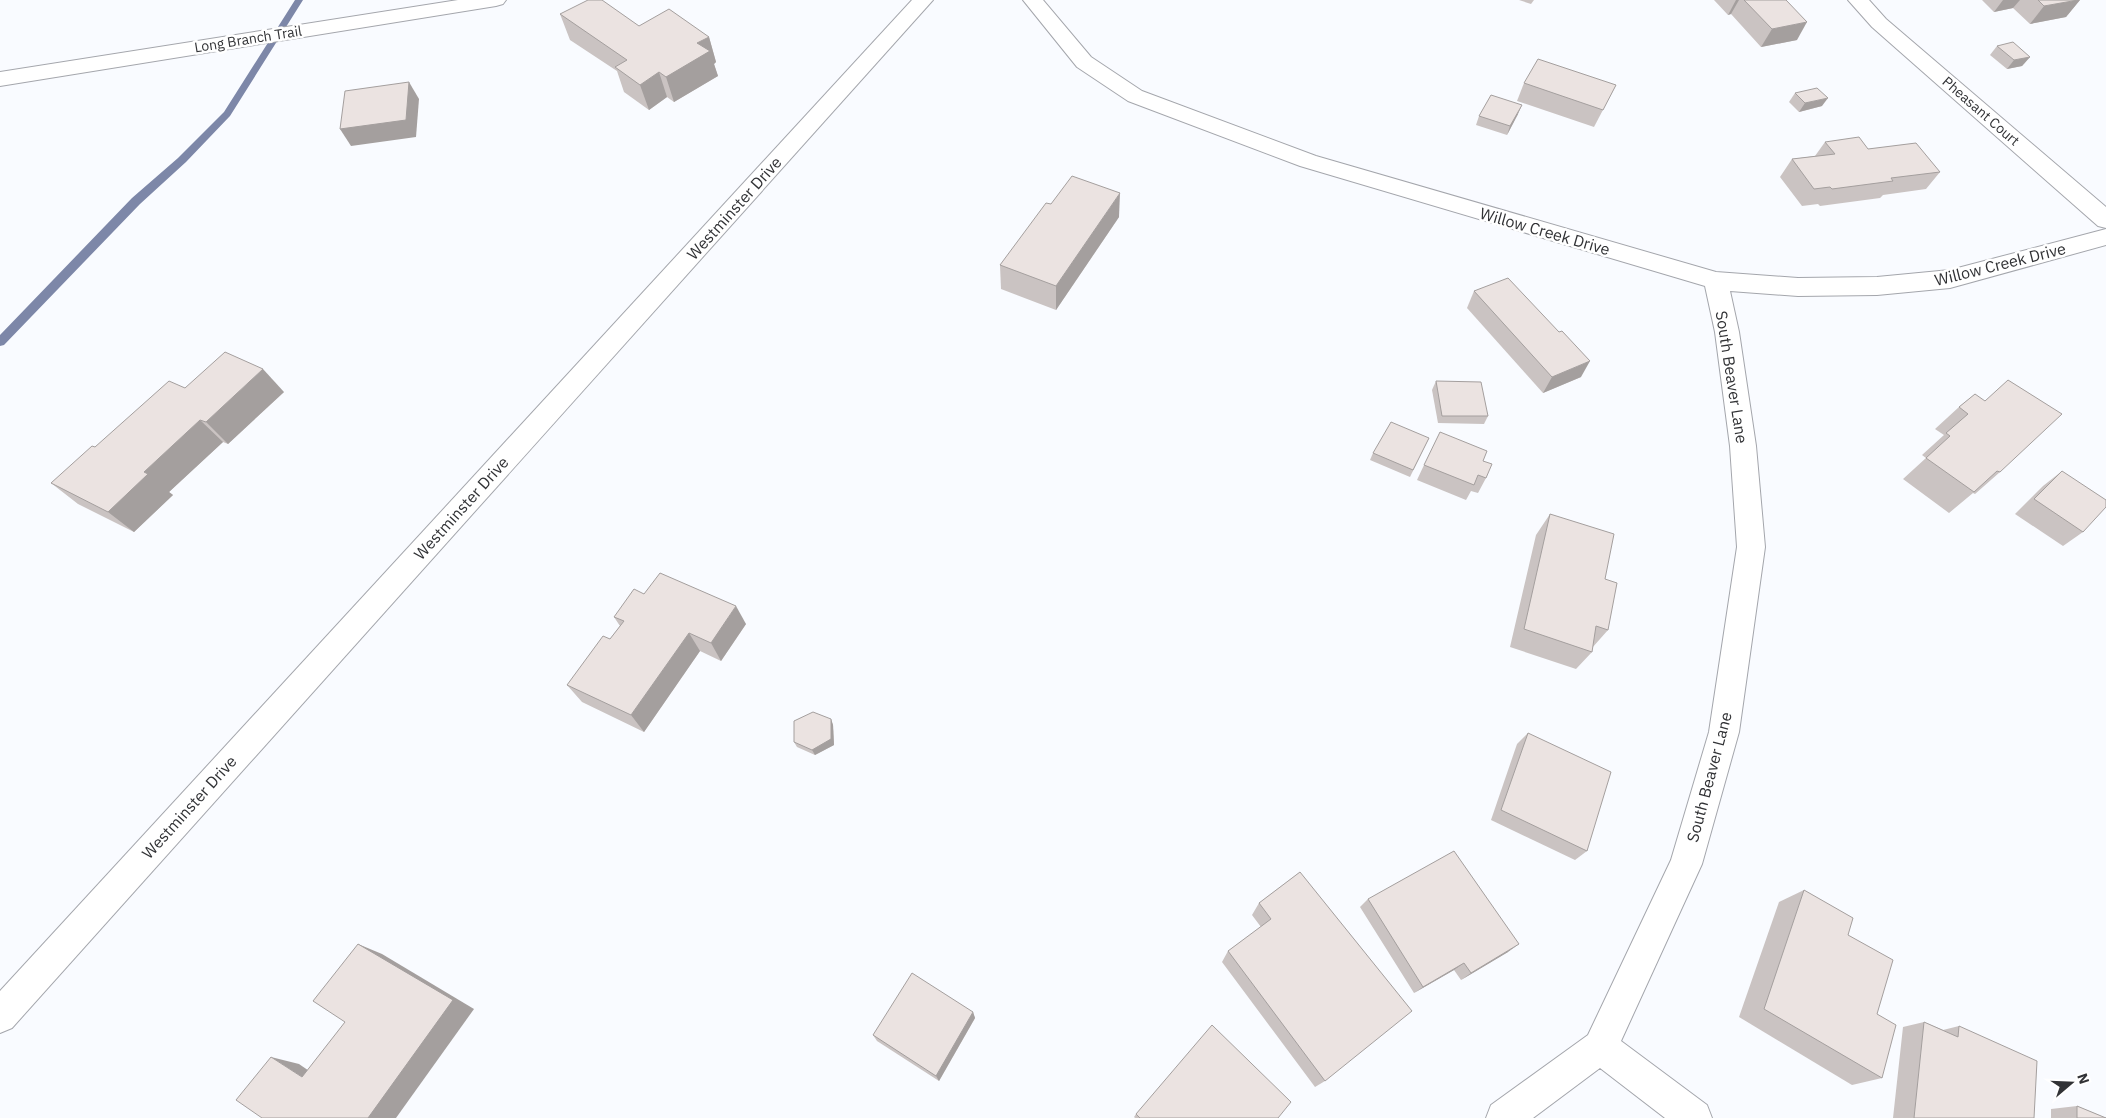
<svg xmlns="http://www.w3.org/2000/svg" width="2106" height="1118" font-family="'IBM Plex Sans',sans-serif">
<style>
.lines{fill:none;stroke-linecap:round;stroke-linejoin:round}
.stream{fill:#7d87a8;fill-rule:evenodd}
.minor-casing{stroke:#a4a6ac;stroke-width:2}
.minor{fill:#fff;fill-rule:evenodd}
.wall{fill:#cac3c2}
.shaded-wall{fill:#a49f9e}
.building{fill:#ebe3e1;stroke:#a49f9e}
.labels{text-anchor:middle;stroke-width:5;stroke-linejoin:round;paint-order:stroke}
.far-street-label{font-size:14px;fill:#313235;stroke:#fff}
.street-label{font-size:16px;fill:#313235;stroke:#fff}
</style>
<rect width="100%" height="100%" fill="#f9fbff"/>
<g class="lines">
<polygon class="stream" points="295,0 303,0 230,116 186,162 140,204 4,345 0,346 0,335 132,198 178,158 224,112"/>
<defs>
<g id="minor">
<polygon points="458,0 506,0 503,4 496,6 0,86 0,72"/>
<polygon points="912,0 933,0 12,1028 0,1033 0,991"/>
<polygon points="1023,0 1043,0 1091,57 1142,91 1316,156 1716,272 1798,278 1877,277 1950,270 2106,229 2106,245 1950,288 1877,295 1798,296 1730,291 1739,332 1756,446 1765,547 1739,732 1702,864 1621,1041 1707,1105 1712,1118 1665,1118 1600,1068 1533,1118 1486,1118 1491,1105 1588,1035 1671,860 1709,732 1737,547 1730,446 1715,332 1705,286 1300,166 1128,101 1077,67"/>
<polygon points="1848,0 1869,0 1886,19 2106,207 2106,228 2098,226 1872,27"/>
</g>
</defs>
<use href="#minor" class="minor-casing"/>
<use href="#minor" class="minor"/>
</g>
<g class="wall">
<polygon points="1519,0 1534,0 1531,4"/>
<polygon points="1714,0 1786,0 1797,40 1761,47 1731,14 1728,15"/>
<polygon points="1982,0 2080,0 2066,17 2030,24 2013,8 1994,12"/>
<polygon points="560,14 639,26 709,37 716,62 714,64 718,76 674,102 667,97 649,110 624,92 617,71 570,40"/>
<polygon points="1997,46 2030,57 2022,66 2007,69 1990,55"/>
<polygon points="1524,83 1616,85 1594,127 1517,101"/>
<polygon points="1795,93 1822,106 1799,112 1789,102"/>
<polygon points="1518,114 1507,135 1476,125 1479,116"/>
<polygon points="1825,142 1868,149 1940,172 1926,189 1883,195 1880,198 1820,206 1818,204 1802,206 1780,177 1792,159 1815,156"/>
<polygon points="1051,204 1119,217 1056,310 1001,289 1000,265"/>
<polygon points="1474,291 1581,377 1543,393 1467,308"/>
<polygon points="1436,381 1488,416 1484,424 1438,423 1432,390"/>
<polygon points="185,388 284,392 228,444 223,442 169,492 173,495 134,532 78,504 51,483 95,447"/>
<polygon points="1975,394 2000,472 1975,494 1973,493 1949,513 1903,479 1926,458 1922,455 1944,435 1935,429 1959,407"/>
<polygon points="1429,438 1410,477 1370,460 1373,453"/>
<polygon points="1483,461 1486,478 1478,493 1471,491 1466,500 1417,480 1424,465"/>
<polygon points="2062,471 2083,532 2063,546 2015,514 2043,486"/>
<polygon points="1550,514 1605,579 1608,630 1592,648 1592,652 1576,669 1510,647 1536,535"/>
<polygon points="644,594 746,624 721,661 700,651 644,732 582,702 567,685 610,639 620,626 614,617"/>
<polygon points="831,719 833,725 834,745 815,755 797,747 794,742"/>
<polygon points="1528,733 1587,851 1575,860 1491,820 1517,744"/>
<polygon points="1300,872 1325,1081 1315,1087 1222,962 1228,951 1261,927 1252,915 1259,903"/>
<polygon points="1804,890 1848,935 1877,1014 1882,1078 1852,1085 1739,1017 1779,902"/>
<polygon points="1368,899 1508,952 1461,980 1454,970 1414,993 1360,907"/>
<polygon points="973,1012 975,1018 939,1081 877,1041 873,1035"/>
<polygon points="1924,1022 1943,1030 1959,1026 2034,1118 1893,1118 1903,1027"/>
<polygon points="2077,1106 2106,1118 2051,1118 2051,1109"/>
<polygon points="1136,1114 1278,1118 1135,1118 1134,1117"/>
</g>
<g class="shaded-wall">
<polygon points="1736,0 1739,0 1731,14 1728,15"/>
<polygon points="2003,0 2020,0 2013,8 1994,12"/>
<polygon points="2078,0 2080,0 2066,17 2030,24 2044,6"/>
<polygon points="1807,22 1797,40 1761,47 1772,29"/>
<polygon points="709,37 716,62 714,64 718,76 674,102 666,77 697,43"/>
<polygon points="2030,57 2022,66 2007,69 2014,60"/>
<polygon points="659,72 667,97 649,110 640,85"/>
<polygon points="409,82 419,99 416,137 351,146 340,129"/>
<polygon points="1828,98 1822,106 1799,112 1805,103"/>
<polygon points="1522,105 1518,114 1507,135 1510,126"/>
<polygon points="1120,193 1119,217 1056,310 1056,286"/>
<polygon points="1590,361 1581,377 1543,393 1552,377"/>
<polygon points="263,369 284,392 228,444 206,422"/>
<polygon points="200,420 223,442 169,492 173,495 134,532 108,512 144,472"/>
<polygon points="736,606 746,624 721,661 711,643"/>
<polygon points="689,633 700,651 644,732 631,715"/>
<polygon points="831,719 833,725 834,745 815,755 812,750"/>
<polygon points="358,944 382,954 474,1009 396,1118 368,1118"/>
<polygon points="1519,944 1508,952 1461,980 1471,973"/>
<polygon points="1464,963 1454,970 1414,993 1423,987"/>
<polygon points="973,1012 975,1018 939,1081 936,1076"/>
<polygon points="271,1057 299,1064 328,1084 302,1077"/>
</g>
<g class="building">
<polygon points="588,0 602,0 639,26 669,9 709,37 697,43 710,51 666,77 659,72 640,85 615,67 627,60 560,14"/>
<polygon points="1744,0 1786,0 1807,22 1772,29"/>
<polygon points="2038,0 2078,0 2044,6"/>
<polygon points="2013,42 2030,57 2014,60 1997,46"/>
<polygon points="1538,59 1616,85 1603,110 1524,83"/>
<polygon points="409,82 406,120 340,129 345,91"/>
<polygon points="1817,88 1828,98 1805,103 1795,93"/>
<polygon points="1491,95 1522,105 1510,126 1479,116"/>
<polygon points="1859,137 1868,149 1916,143 1940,172 1891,178 1893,181 1832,189 1830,187 1814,189 1792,159 1835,154 1825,142"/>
<polygon points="1072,176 1120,193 1056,286 1000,265 1046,203 1051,204"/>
<polygon points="1508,278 1559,332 1562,331 1590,361 1552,377 1474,291"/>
<polygon points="225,352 263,369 206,422 200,420 144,472 148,474 108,512 51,483 92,446 95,447 169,381 185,388"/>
<polygon points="2008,380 2062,414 2000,472 1997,471 1974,492 1926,458 1950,436 1946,433 1968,414 1959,407 1975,394 1985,401"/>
<polygon points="1436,381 1481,382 1488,416 1442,416"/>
<polygon points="1391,422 1429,438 1413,470 1373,453"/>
<polygon points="1440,432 1487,451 1483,461 1492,464 1486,478 1478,475 1474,485 1424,465"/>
<polygon points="2062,471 2106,500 2106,507 2083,532 2034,499"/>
<polygon points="1550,514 1614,534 1605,579 1617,583 1608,630 1596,626 1592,652 1524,629"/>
<polygon points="660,573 736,606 711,643 689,633 631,715 567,685 603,636 610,639 624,621 614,617 634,589 644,594"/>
<polygon points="813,712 831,719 831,739 812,750 794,742 794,721"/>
<polygon points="1528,733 1611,772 1587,851 1501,810"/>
<polygon points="1454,851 1519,944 1471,973 1464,963 1423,987 1368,899"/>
<polygon points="1300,872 1412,1011 1325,1081 1228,951 1271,919 1259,903"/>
<polygon points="1804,890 1853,918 1848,935 1893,960 1877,1014 1896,1025 1882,1078 1764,1009"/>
<polygon points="358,944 453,1000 368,1118 262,1118 236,1100 271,1057 302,1077 345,1022 313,1001"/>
<polygon points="912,973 973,1012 936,1076 873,1035"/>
<polygon points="1924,1022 1958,1037 1959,1026 2037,1061 2034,1118 1914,1118"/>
<polygon points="1212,1025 1291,1102 1278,1118 1140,1118 1136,1114"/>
<polygon points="2077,1106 2106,1118 2077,1118"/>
</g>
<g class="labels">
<g class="far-street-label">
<text transform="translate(248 39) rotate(-9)" y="5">Long Branch Trail</text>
<text transform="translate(1981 111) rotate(41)" y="5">Pheasant Court</text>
</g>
<g class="street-label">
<text transform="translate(734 208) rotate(-48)" y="6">Westminster Drive</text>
<text transform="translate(1545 231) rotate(16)" y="6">Willow Creek Drive</text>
<text transform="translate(2000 264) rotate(-14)" y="6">Willow Creek Drive</text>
<text transform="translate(1732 377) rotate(81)" y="6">South Beaver Lane</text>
<text transform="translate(461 508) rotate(-48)" y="6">Westminster Drive</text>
<text transform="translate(1709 777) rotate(-75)" y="6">South Beaver Lane</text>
<text transform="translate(189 807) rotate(-48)" y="6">Westminster Drive</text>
</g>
</g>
<g transform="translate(2071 1083) rotate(71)" stroke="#ffffff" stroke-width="4" paint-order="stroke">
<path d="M0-4L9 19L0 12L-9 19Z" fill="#313235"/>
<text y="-8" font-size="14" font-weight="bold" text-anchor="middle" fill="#313235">N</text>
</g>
</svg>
